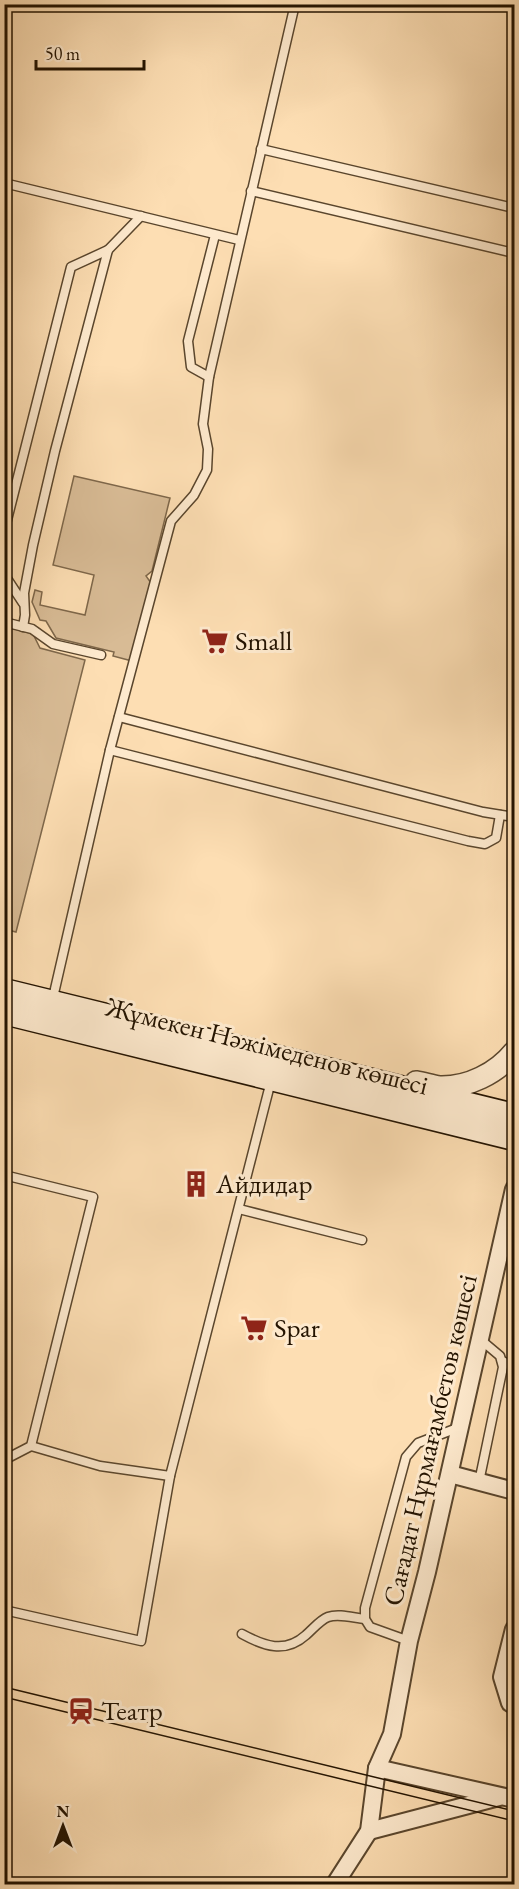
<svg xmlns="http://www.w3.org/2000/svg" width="519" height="1889" font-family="'EB Garamond',serif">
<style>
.green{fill:#d8bb95;stroke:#7e674a;stroke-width:1.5}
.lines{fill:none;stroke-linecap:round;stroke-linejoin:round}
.service-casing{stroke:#5a462d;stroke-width:11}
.minor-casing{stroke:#5a462d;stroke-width:20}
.tertiary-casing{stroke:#5a462d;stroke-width:24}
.secondary-casing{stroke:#231300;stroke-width:27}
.service{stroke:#feeace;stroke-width:8}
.minor{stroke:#feeace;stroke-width:16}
.tertiary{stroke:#feeace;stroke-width:21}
.secondary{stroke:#feeace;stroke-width:24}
.tram{stroke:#231300;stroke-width:1.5}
.labels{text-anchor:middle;stroke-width:6;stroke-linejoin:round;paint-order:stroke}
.poi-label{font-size:27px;fill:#231300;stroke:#feeace;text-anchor:start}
.street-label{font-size:27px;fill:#231300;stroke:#feeace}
</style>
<rect width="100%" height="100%" fill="#fddeb3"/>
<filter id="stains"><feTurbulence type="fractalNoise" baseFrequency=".00333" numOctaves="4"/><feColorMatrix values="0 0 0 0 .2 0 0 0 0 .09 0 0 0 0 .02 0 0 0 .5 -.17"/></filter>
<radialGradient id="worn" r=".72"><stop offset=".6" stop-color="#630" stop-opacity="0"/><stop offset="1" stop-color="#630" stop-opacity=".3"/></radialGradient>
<g class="green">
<polygon points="74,476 170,498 152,571 146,576 151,583 132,661 113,656 114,652 56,638 46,621 40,620 32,602 35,590 42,592 40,605 85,615 94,575 53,565"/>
<polygon points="4,626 33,634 40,648 85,660 16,932 4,929"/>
</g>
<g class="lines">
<defs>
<g id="service">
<polyline points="261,149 514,208"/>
<polyline points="4,183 239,240"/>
<polyline points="251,191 514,253"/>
<polyline points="209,377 191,367 188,341 215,235"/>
<polyline points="4,532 71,267 108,250"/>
<polyline points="4,574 23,603"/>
<polyline points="4,622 32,629 53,644 101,655"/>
<polyline points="23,627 25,615 24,593 33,545 55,451 108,250 141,216"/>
<polyline points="119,717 483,812 514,817"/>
<polyline points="110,750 468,841 485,844 496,838 500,815"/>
<polyline points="52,1002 110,750 171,521 194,495 207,470 208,449 203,424 209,377 295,4"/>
<polyline points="4,1175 93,1197 31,1446 4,1460"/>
<polyline points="239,1209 362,1240"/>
<polyline points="502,1361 514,1366"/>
<polyline points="31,1446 100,1466 170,1476"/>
<polyline points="479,1482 503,1367 500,1356 481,1340"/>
<polyline points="4,1610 141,1641 170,1476 271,1081"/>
<path d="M242 1634C264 1646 285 1654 306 1635 313 1629 320 1620 328 1617 339 1613 354 1618 365 1619"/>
<polyline points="409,1641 370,1627 365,1619 365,1608 406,1457 418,1443 460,1427"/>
</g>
<g id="minor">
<polyline points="450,1474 514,1491"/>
<polyline points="514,1629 502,1677 510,1703 514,1705"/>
<polyline points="377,1768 514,1799"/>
<polyline points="369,1831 499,1797"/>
<polyline points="335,1884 369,1831 377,1768 392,1734 409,1641 427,1572 514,1189"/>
</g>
<path id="tertiary" d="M416 1082C423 1083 432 1086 439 1087 468 1088 497 1073 514 1052"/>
<g id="secondary">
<polyline points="4,991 514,1116"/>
<polyline points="4,1012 514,1138"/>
</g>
</defs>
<use href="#service" class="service-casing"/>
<use href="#minor" class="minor-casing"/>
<use href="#tertiary" class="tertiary-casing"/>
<use href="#secondary" class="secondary-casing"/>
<use href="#service" class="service"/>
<use href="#minor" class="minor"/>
<use href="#tertiary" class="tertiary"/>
<use href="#secondary" class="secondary"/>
<g class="tram">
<polyline points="4,1687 514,1811"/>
<polyline points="4,1697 514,1821"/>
</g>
</g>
<defs>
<symbol id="supermarket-bare" viewBox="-9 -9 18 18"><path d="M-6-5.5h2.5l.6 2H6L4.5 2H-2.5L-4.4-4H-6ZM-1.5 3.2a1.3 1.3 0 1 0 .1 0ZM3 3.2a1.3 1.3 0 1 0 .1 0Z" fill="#8f2418" stroke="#feeace" stroke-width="2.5" paint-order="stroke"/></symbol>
<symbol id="building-bare" viewBox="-9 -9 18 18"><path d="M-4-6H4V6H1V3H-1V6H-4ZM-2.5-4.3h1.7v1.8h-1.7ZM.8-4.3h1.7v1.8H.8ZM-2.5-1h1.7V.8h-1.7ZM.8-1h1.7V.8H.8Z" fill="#8f2418" stroke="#feeace" stroke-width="2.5" paint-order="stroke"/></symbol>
<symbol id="station-bare" viewBox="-9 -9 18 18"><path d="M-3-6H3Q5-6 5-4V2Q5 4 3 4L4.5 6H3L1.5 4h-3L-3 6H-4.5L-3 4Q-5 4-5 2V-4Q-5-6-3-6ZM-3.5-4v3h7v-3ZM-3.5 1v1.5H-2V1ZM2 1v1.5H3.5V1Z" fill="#8f2418" stroke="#feeace" stroke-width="2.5" paint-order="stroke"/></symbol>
</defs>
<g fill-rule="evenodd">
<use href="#supermarket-bare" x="196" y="622" width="38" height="38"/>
<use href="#building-bare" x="177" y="1165" width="38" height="38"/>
<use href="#supermarket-bare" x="235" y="1309" width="38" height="38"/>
<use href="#station-bare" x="62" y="1692" width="38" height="38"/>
</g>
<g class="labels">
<g class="poi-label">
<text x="235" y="650">Small</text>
<text x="216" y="1193">Айдидар</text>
<text x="274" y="1337">Spar</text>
<text x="101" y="1720">Театр</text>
</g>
<g class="street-label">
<text transform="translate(267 1046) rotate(14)" y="9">Жұмекен Нәжімеденов көшесі</text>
<text transform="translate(430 1440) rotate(-77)" y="9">Сағадат Нұрмағамбетов көшесі</text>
</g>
</g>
<rect width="519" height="1889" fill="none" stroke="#fddeb3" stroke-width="24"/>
<rect x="6" y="6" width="507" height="1877" fill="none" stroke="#231300" stroke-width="3"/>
<rect x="12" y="12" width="495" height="1865" fill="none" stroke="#231300" stroke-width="1.5"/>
<g transform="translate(63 1826)" stroke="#feeace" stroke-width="4.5" paint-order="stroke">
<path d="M0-4.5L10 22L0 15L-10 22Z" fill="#231300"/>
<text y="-9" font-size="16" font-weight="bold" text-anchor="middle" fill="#231300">N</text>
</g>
<path d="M36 60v9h108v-9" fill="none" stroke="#231300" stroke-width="3"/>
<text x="45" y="60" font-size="18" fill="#231300" stroke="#feeace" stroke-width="4.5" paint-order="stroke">50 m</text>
<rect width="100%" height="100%" filter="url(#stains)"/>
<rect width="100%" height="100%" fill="url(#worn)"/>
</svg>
